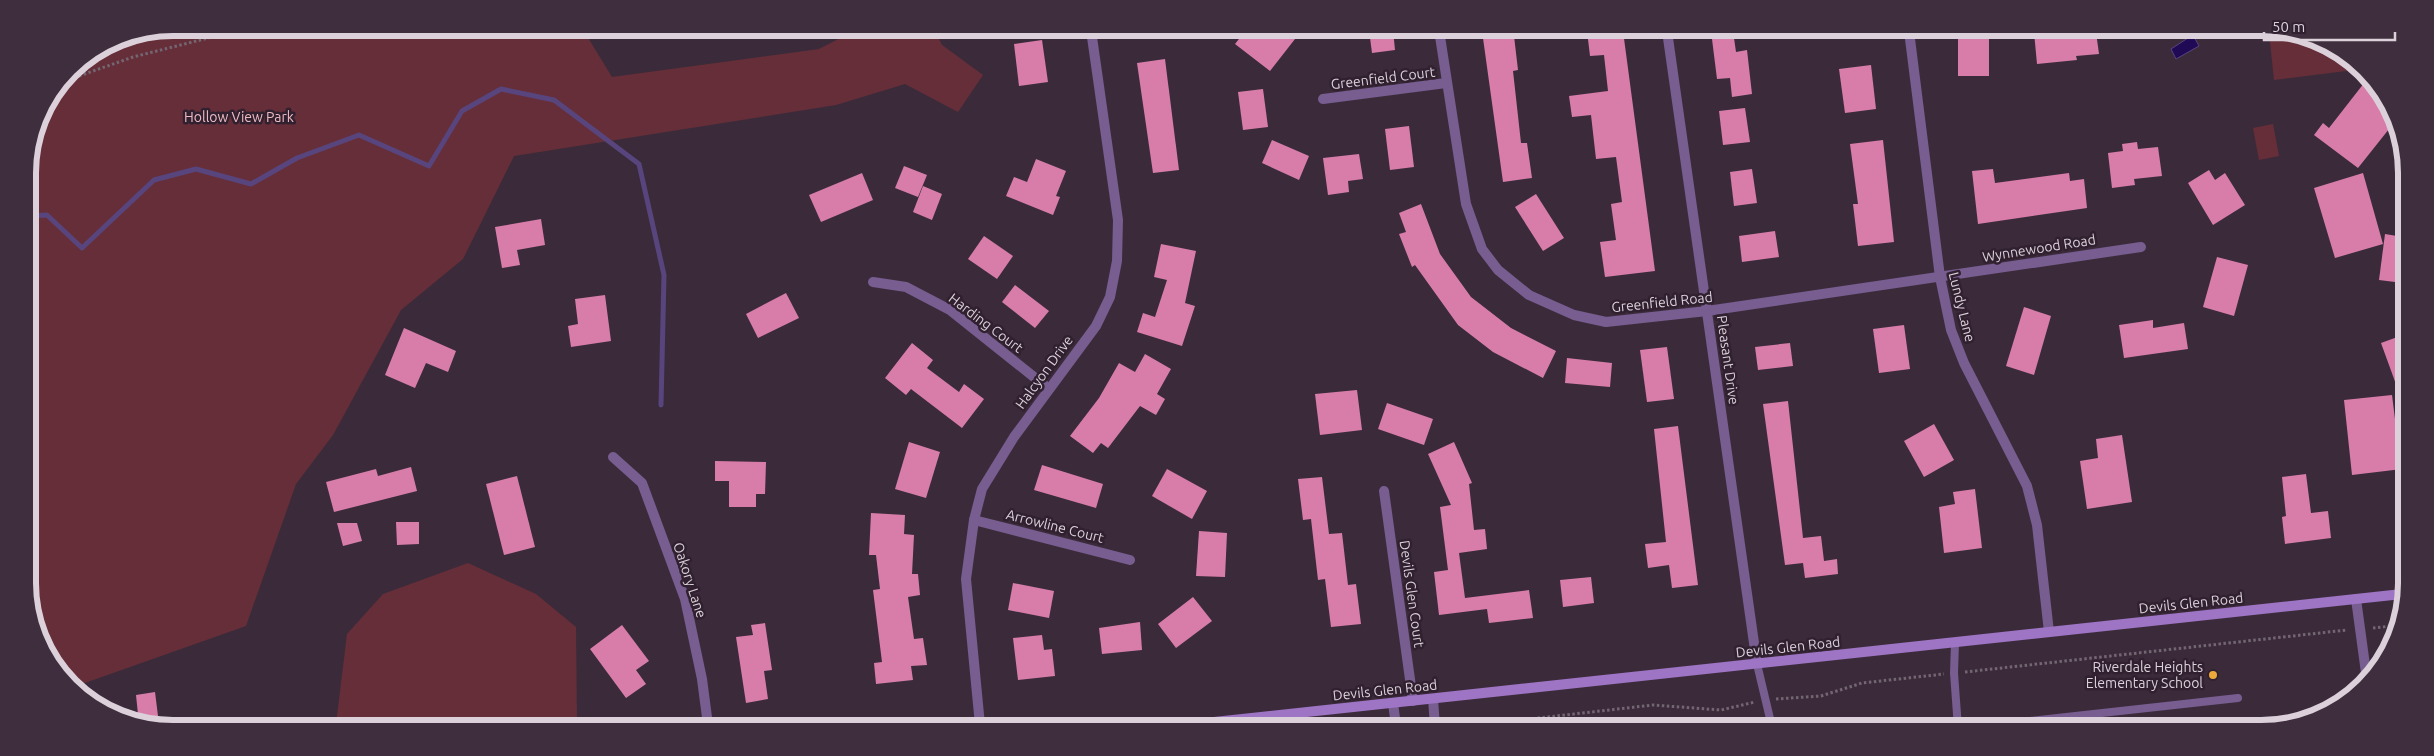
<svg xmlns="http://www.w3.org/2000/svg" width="2434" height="756" font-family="Ubuntu,sans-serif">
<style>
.green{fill:#662e38}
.water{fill:#200955;stroke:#58457d}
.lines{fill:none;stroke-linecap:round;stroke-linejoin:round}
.stream{stroke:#58457d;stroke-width:5}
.building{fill:#d87daa}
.path{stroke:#736572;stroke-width:3;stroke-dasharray:2.5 2.5;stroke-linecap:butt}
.service{stroke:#775d90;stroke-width:8}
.minor{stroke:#775d90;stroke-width:10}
.secondary{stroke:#9e74c4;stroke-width:10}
.poi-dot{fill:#eda83b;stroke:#312130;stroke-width:2}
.labels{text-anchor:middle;stroke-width:5;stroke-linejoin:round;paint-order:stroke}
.street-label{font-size:14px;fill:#dcd1db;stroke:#312130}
.park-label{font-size:14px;fill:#efbbc1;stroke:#312130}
.poi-label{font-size:14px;fill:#dcd1db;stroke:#312130;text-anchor:end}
.rim{fill:none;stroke:#dcd1db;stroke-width:6}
</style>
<rect width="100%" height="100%" fill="#3b2b3a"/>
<g class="green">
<polygon points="173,28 582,28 612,77 819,49 858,29 934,29 942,45 983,75 958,112 905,84 836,105 514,156 463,259 401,310 333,435 296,484 246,626 82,684 73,685 64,679 30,611 28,164 39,117 70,70 118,38"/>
<polygon points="2269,32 2298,32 2362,69 2274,80"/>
<polygon points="2273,124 2279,156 2259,160 2253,128"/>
<polygon points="468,563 536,594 576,627 577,725 336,724 347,634 383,594"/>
</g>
<polygon class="water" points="2190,34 2193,35 2199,46 2176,59 2171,49 2188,38"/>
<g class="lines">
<polyline class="stream" points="28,216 47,215 82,248 154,180 196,169 251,184 297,158 359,135 429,166 462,111 501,89 554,100 639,164 664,275 661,405"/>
</g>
<g class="building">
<polygon points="1246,30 1257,38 1263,30 1284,30 1295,39 1270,71 1235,44"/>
<polygon points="1369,30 1393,30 1395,50 1372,53"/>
<polygon points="1482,31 1505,31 1506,36 1514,36 1518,70 1513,71 1521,143 1527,143 1532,178 1503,182"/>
<polygon points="1587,31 1623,31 1655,271 1605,277 1600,242 1616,240 1611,204 1622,202 1616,157 1596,159 1591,115 1572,117 1569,96 1608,91 1604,55 1590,56"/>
<polygon points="1711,31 1733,31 1736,52 1747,50 1752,94 1732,97 1730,78 1717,79"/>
<rect x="1958" y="32" width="31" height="44"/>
<polygon points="2034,32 2096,32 2099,54 2076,56 2077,60 2037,64"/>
<polygon points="1042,40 1048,82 1019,86 1014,44"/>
<polygon points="1165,59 1179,170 1153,173 1137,63"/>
<polygon points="1871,65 1876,109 1845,113 1839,69"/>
<polygon points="2368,78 2393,124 2358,168 2314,135 2323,123 2329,128"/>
<polygon points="1263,89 1268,127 1243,130 1238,92"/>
<polygon points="1745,108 1750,142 1723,145 1719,111"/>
<polygon points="1409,126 1414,167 1390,170 1385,129"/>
<polygon points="1272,140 1309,156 1299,180 1262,163"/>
<polygon points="1883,140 1894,242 1858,246 1853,204 1858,204 1850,144"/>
<polygon points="2137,142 2138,149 2158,147 2162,176 2134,179 2135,185 2112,188 2108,153 2123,151 2122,144"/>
<polygon points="1359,154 1363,179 1348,181 1349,192 1328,195 1323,158"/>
<polygon points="1036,159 1066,171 1056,196 1060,197 1053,215 1006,196 1014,177 1027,182"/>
<polygon points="904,166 927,175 918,197 895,188"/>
<polygon points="1752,169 1757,203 1734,206 1730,172"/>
<polygon points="1993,169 1995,183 2069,173 2070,181 2084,179 2087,208 1978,224 1972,171"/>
<polygon points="2209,170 2215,180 2225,173 2245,205 2213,225 2188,183"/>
<polygon points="862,173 873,200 821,222 809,195"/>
<polygon points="2363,173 2383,244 2335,258 2314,188"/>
<polygon points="923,186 942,194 932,220 913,212"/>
<polygon points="1536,194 1564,238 1543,251 1515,207"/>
<polygon points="1421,204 1440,254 1471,297 1511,328 1556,351 1543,378 1493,352 1458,325 1415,265 1412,267 1399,234 1406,232 1399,213"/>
<polygon points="541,219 545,245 517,250 520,265 502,268 495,227"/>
<polygon points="1775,231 1779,257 1742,262 1739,236"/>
<polygon points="2385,234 2403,237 2403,283 2379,280"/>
<polygon points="984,236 1013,256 997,279 968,259"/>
<polygon points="1161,244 1196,251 1185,303 1195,306 1182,346 1137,332 1143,313 1155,317 1167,280 1154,277"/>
<polygon points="2217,257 2248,265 2234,316 2203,307"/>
<polygon points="1015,285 1049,311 1035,328 1002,302"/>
<polygon points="786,293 799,318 758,338 746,314"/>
<polygon points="605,295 611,341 571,347 568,326 578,324 575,299"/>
<polygon points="2024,307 2051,316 2034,375 2006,366"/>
<polygon points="2153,320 2153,328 2184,323 2188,349 2124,358 2119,325"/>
<polygon points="1904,325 1910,369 1879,373 1873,329"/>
<polygon points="404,328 456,351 448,372 426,363 415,388 385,375"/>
<polygon points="2403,335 2403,398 2401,398 2381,343"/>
<polygon points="912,343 933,360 927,368 959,392 964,384 984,399 962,428 911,389 906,395 885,378"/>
<polygon points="1790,343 1793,366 1758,370 1755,347"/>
<polygon points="1667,347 1674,399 1647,402 1640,350"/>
<polygon points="1145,354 1171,369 1157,394 1165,399 1156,415 1140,406 1108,448 1101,443 1093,453 1070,436 1099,398 1119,363 1135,372"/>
<polygon points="1567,358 1612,363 1610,387 1565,383"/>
<polygon points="1357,390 1362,430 1320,435 1315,394"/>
<polygon points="2392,395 2395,419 2403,419 2402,469 2352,475 2344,400"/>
<polygon points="1788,401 1803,538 1821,536 1824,561 1837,559 1838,574 1805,578 1803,563 1785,565 1763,404"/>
<polygon points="1387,403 1433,419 1424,445 1378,429"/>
<polygon points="1934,424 1954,460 1924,477 1904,441"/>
<polygon points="1678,426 1698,585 1672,588 1669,565 1648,568 1645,544 1666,542 1654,429"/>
<polygon points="2122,435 2132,502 2087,509 2080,461 2098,458 2096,439"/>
<polygon points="909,442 940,452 926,498 895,489"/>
<polygon points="1454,442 1472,483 1469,484 1474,530 1485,529 1487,549 1459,553 1465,598 1529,590 1533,618 1489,623 1487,609 1439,615 1434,572 1448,570 1440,507 1451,505 1428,454"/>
<polygon points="715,461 766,462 765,494 756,494 756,507 729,507 729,481 715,481"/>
<polygon points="1042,465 1103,484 1096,508 1034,490"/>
<polygon points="411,467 417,491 334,512 326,482 376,469 378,476"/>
<polygon points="1167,469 1207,491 1192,519 1152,496"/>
<polygon points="2306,474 2311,513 2328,511 2331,538 2285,544 2282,517 2286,516 2282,477"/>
<polygon points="517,476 535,547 504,555 486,484"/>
<polygon points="1322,477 1329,534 1342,533 1348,585 1356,584 1361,624 1331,627 1325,579 1318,580 1311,519 1303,520 1298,479"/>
<polygon points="1975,489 1982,548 1944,553 1939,507 1955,504 1953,492"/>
<polygon points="871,513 905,515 904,534 914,535 912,574 918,574 920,595 908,597 914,639 923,638 927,665 911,666 913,680 876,684 874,663 882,662 873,590 880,589 876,555 869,555"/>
<polygon points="396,522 419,522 419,544 397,545"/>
<polygon points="337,523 357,523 362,541 343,546"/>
<polygon points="1199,531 1227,533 1225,577 1196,576"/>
<polygon points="1591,577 1594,603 1563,607 1560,580"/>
<polygon points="1013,583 1054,591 1049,618 1008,610"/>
<polygon points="1193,597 1212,621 1176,648 1158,624"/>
<polygon points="1140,622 1142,650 1102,654 1099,628"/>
<polygon points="765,623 772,670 764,671 768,699 746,703 736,637 753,635 751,625"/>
<polygon points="622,625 649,661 636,670 646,684 626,698 590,649"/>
<polygon points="1042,635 1044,650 1052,649 1055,676 1018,680 1013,638"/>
<polygon points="155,692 159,724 139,724 136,695"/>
</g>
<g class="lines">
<g class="path">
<polyline points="624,29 641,37 704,34"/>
<polyline points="79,76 133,57 248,28"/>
<polyline points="57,90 79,76 104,48"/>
<polyline points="2373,628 2400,625"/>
<polyline points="1965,672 2347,630"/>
<polyline points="1776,699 1821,696 1862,683 1944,674"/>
<polyline points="1468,726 1653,705 1721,710 1755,702"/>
</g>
<g class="service">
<polyline points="1955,643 1954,673 1958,728"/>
<polyline points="1757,664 1772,727"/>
<polyline points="1967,728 2238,698"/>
</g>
<g class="minor">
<polyline points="1439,30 1466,204 1482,249 1498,270 1529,295 1574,315 1606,322 1707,311 2141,247"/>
<polyline points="1667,31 1757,664"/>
<polyline points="1909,31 1940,277 1951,330 1964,363 2027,486 2037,525 2049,632"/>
<polyline points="715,32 740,29"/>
<polyline points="1323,99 1446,83"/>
<polyline points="873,282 906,287 950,310 1049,389"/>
<polyline points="613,457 642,483 685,599 702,679 708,725"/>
<polyline points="1384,491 1413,701"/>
<polyline points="974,520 1130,560"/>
<polyline points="2356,599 2367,680"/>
<polyline points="1433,699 1435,726"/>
<polyline points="1393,703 1396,726"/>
<polyline points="980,725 966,579 974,520 982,489 1014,437 1096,326 1110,297 1117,261 1118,220 1091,30"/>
</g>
<polyline class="secondary" points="1177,726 2402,594"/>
</g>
<circle class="poi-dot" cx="2213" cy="675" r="5"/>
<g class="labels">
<g class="street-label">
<text transform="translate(1383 78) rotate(-7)" y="5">Greenfield Court</text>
<text transform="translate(2039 248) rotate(-9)" y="5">Wynnewood Road</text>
<text transform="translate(1662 302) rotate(-6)" y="5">Greenfield Road</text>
<text transform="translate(1962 307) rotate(76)" y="5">Lundy Lane</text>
<text transform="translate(986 323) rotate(37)" y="5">Harding Court</text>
<text transform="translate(1728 360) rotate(82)" y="5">Pleasant Drive</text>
<text transform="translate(1044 372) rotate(-54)" y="5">Halcyon Drive</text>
<text transform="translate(1055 526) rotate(14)" y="5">Arrowline Court</text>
<text transform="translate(690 580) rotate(72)" y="5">Oakory Lane</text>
<text transform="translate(1412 594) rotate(82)" y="5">Devils Glen Court</text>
<text transform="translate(2191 603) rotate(-6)" y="5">Devils Glen Road</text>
<text transform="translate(1788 647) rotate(-6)" y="5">Devils Glen Road</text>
<text transform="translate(1385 690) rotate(-6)" y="5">Devils Glen Road</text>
</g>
<g class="park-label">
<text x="239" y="122">Hollow View Park</text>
</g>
<g class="poi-label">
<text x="2203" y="672">Riverdale Heights<tspan x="2203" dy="16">Elementary School</tspan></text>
</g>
</g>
<path d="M0 0H2434V756H0ZM173 36H2261A137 137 0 0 1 2398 173V583A137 137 0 0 1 2261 720H173A137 137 0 0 1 36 583V173A137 137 0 0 1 173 36Z" fill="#3f2f3e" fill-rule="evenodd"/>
<path class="rim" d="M173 36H2261A137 137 0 0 1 2398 173V583A137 137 0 0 1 2261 720H173A137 137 0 0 1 36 583V173A137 137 0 0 1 173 36Z"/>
<path d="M2264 32v8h131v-8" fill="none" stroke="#dcd1db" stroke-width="2.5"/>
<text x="2272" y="32" font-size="15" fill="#dcd1db" stroke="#312130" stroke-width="4" paint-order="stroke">50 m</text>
</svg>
